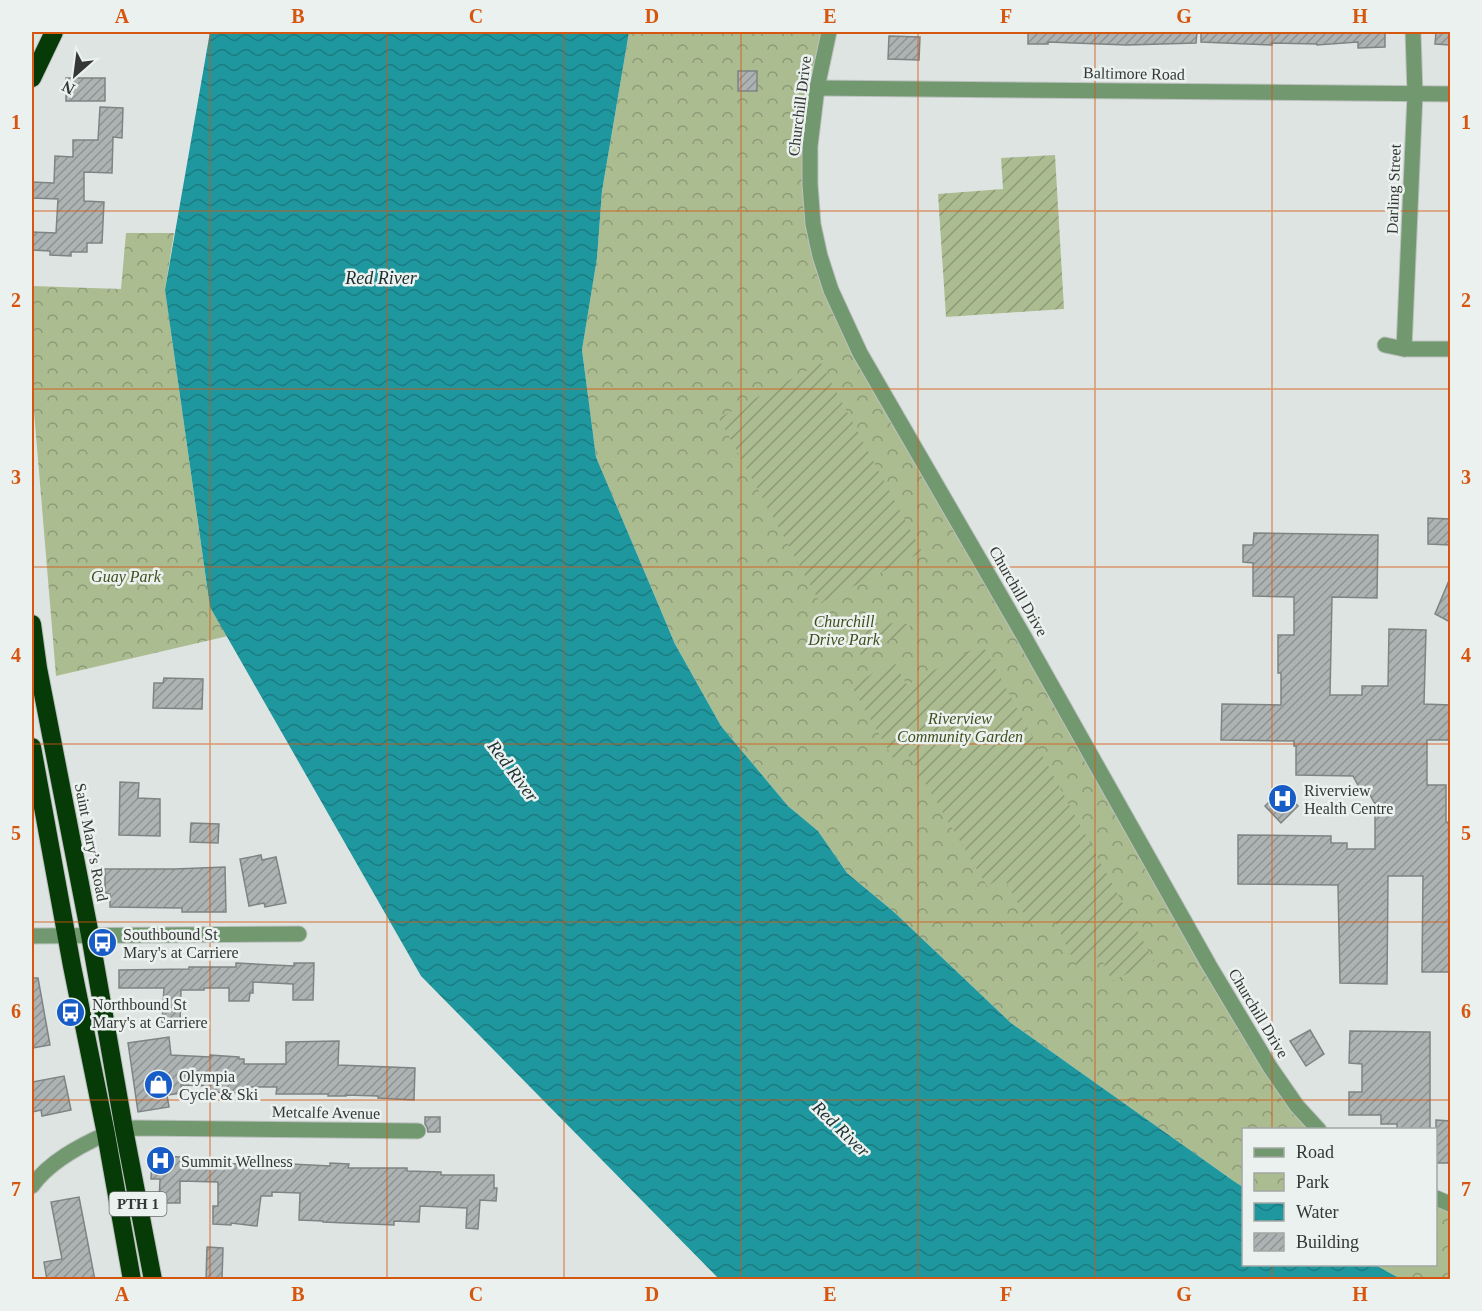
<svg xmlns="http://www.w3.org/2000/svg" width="1482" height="1311" font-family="Georgia,serif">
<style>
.park{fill:url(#park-crowns)}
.garden{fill:url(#garden-furrows)}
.water{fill:url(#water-waves)}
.building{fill:url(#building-hatch);stroke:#7e8483;stroke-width:1.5}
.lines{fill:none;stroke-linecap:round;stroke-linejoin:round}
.minor-casing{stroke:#bcc1bf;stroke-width:17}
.highway-casing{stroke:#bcc1bf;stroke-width:20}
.minor{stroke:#729870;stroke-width:15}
.highway{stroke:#063b08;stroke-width:18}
.grid{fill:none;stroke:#d65610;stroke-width:1.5;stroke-opacity:0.55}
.labels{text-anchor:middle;stroke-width:5;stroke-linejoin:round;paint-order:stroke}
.shield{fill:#ebf1ee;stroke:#6b6f6c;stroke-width:1.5}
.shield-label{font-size:15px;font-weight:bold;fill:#343735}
.street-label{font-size:16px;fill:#343735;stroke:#ebf1ee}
.park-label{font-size:16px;font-style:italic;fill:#3e4e1a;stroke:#ebf1ee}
.poi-label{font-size:16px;fill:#343735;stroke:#ebf1ee;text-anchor:start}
.water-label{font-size:18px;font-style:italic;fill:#1b2f30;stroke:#ebf1ee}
.neatline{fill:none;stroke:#d65610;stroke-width:2}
.grid-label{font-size:20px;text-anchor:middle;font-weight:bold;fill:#d65610}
</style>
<defs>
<pattern id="park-crowns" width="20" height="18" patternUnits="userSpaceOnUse" patternTransform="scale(1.5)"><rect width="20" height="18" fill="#acbc91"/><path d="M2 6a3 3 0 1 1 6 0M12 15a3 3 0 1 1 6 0" fill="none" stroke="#8d9a77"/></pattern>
<pattern id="garden-furrows" width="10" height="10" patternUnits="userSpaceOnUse" patternTransform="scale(1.5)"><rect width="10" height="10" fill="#acbc91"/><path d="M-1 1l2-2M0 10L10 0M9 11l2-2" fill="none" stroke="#8d9a77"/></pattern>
<pattern id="water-waves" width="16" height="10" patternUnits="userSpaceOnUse" patternTransform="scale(1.5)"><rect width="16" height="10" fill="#1e979e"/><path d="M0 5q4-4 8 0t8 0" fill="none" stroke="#1b7c82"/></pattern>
<pattern id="building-hatch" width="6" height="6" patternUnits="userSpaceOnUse" patternTransform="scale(1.5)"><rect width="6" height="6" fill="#adb3b2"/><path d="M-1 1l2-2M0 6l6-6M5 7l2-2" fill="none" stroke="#8e9292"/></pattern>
</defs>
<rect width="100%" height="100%" fill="#dee4e1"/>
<g class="park">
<polygon points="629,32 829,32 810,184 831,290 1209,965 1319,1129 1244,1130 1243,1187 1235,1182 1011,1023 894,912 847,873 818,831 788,806 721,726 675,644 596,457 582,350 597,258 602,191"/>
<polygon points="126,233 174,233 165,290 210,607 228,636 56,676 32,387 32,286 121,289"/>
<polygon points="1436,1198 1450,1204 1450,1279 1401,1279 1375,1265 1436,1264"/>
</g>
<g class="garden">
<polygon points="1055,155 1064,309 946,317 938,194 1003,189 1001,158"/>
<polygon points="821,363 922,552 820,603 719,418"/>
<polygon points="846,622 913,624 863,660"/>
<polygon points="982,644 1154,961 1112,981 1100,956 1077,968 1051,913 1030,924 1003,877 987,886 907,753 894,760 852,687 893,660 907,685"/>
</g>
<polygon class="water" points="210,32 629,32 602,191 597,258 582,350 596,457 675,644 721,726 788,806 818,831 847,873 894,912 1011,1023 1235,1182 1243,1187 1244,1264 1375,1265 1401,1279 719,1279 421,976 210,607 165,290"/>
<g class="building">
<polygon points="1028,32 1197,32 1196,43 1127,45 1048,42 1048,44 1028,44"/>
<polygon points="1201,32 1385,32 1385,47 1358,48 1358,42 1317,45 1317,44 1272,43 1272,45 1201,42"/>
<polygon points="1436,32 1450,32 1450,45 1435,44"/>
<polygon points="889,36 920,37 919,60 888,59"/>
<rect x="738" y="71" width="19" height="20"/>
<rect x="66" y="78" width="39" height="23"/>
<polygon points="100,107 123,108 122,138 113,137 112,173 84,172 84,201 104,202 102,243 87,243 87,252 71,252 71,256 50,255 50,251 32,250 32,232 56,233 58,199 32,198 32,182 54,183 55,156 73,157 73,140 98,140"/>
<polygon points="1428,518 1450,519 1450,545 1428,544"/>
<polygon points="1254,533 1378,535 1377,598 1332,597 1330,695 1362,695 1362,686 1388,686 1389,629 1426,630 1424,704 1450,705 1450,740 1427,740 1427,785 1446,785 1446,821 1450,826 1450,972 1422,972 1423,876 1388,876 1387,984 1340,983 1338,885 1238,884 1238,835 1331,836 1331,843 1347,843 1347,849 1375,849 1375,804 1370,795 1360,789 1353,776 1296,775 1296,746 1294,746 1294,741 1221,740 1222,704 1281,705 1281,673 1278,673 1278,635 1294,635 1294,597 1253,596 1253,563 1243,562 1243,545 1253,545"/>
<polygon points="1450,578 1450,622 1435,614"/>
<polygon points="164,678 203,679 202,709 153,708 154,683 163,683"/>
<polygon points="120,782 139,783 138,798 160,799 160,836 119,835"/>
<polygon points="1282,789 1298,806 1281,823 1265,806"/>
<polygon points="191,823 219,824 218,843 190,842"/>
<polygon points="261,855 262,860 276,857 286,903 265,907 264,903 249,906 240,859"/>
<polygon points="225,867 226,912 182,912 182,908 110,907 110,894 105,893 105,869 175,869"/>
<polygon points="236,963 294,966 294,963 314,963 313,1000 293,1000 293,984 253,982 253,993 250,993 249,1001 229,1001 229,988 204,988 204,990 181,990 180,1023 162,1022 164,988 119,988 119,970 189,969 189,967 236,967"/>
<polygon points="32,978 38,978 50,1045 32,1048"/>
<polygon points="1310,1030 1324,1054 1306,1066 1290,1041"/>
<polygon points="1350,1031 1430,1032 1430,1130 1397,1130 1397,1124 1381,1124 1381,1115 1349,1115 1349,1092 1362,1092 1362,1064 1349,1063"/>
<polygon points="169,1037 171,1055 210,1057 210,1055 239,1057 239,1059 244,1059 244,1064 286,1064 286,1042 339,1041 338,1065 415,1068 414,1100 378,1098 378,1096 346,1095 346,1096 328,1096 328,1094 276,1094 277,1087 243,1087 243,1093 209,1092 209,1086 181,1085 182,1093 167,1095 169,1107 138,1112 128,1043"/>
<polygon points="64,1076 71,1110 42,1116 41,1110 32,1112 32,1082"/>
<polygon points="425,1117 440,1117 440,1132 428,1132 427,1127 425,1124"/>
<polygon points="1436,1120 1450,1121 1450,1163 1436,1163"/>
<polygon points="152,1156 181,1157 181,1163 230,1164 272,1163 330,1166 330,1163 349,1164 348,1168 407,1168 407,1171 441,1172 441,1175 494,1175 494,1188 497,1188 496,1201 480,1200 478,1229 466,1228 467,1208 420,1206 419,1222 394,1221 394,1225 323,1222 323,1221 299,1220 300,1193 272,1192 272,1196 261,1196 257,1226 231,1223 231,1225 213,1224 213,1206 218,1206 218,1182 180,1181 180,1203 159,1203 160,1179 151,1179"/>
<polygon points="79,1197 95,1280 47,1280 44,1262 62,1259 51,1202"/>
<polygon points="207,1247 223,1248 222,1280 206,1280"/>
</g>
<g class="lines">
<defs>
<g id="minor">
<polyline points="829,32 817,88 810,146 810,184 813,224 820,256 831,290 860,353 1022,633 1209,965 1270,1067 1297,1106 1319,1130"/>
<polyline points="817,88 1450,94"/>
<polyline points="1385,345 1404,349 1450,349"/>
<polyline points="1404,349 1415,94 1413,32"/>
<polyline points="32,936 299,934"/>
<polyline points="124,1129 136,1128 418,1131"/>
<path d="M32 1186C49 1162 79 1146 106 1134"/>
<polyline points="1436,1198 1450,1204"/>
</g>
<g id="highway">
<polyline points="32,78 54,32"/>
<polyline points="32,624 38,668 90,935 124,1129 153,1280"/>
<polyline points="32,747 72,966 106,1134 132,1280"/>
</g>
</defs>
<use href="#minor" class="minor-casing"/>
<use href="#highway" class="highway-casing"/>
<use href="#minor" class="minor"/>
<use href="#highway" class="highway"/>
</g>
<path class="grid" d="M210 32V1280M387 32V1280M564 32V1280M741 32V1280M918 32V1280M1095 32V1280M1272 32V1130M32 211H1450M32 389H1450M32 567H1450M32 744H1450M32 922H1450M32 1100H1450M1272 1264V1280"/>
<defs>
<symbol id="hospital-disc" viewBox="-11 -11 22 22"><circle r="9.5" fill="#185cc8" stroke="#ebf1ee"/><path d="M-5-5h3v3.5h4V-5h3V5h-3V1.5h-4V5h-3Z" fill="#fff"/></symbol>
<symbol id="bus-disc" viewBox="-11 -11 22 22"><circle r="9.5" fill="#185cc8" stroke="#ebf1ee"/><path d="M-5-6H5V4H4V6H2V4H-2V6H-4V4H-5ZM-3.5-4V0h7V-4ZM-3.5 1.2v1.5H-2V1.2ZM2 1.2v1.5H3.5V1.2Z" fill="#fff"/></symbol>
<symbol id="shop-disc" viewBox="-11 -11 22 22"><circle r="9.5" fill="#185cc8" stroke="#ebf1ee"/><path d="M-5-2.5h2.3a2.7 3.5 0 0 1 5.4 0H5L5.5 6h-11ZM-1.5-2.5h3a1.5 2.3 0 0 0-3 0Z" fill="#fff"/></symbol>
</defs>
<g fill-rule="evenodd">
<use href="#hospital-disc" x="1266" y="782" width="33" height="33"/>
<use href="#bus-disc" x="86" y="926" width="33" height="33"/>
<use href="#bus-disc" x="54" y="996" width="33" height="33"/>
<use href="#shop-disc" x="142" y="1068" width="33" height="33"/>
<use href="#hospital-disc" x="144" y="1144" width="33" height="33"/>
</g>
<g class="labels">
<rect class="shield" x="109.5" y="1192" width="57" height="24" rx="4.5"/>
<g class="shield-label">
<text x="138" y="1209">PTH 1</text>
</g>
<g class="street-label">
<text transform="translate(1134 73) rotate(1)" y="6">Baltimore Road</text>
<text transform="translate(799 106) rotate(-83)" y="6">Churchill Drive</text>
<text transform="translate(1393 189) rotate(-88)" y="6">Darling Street</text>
<text transform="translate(1019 591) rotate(60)" y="6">Churchill Drive</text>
<text transform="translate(92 842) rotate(79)" y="6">Saint Mary’s Road</text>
<text transform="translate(1259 1013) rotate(59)" y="6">Churchill Drive</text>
<text transform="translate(326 1112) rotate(1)" y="6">Metcalfe Avenue</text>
</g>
<g class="park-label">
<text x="126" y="582">Guay Park</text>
<text x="844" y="627">Churchill<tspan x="844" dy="18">Drive Park</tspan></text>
<text x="960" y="724">Riverview<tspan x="960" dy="18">Community Garden</tspan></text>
</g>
<g class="poi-label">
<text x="1304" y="796">Riverview<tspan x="1304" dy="18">Health Centre</tspan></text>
<text x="123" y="940">Southbound St<tspan x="123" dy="18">Mary's at Carriere</tspan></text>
<text x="92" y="1010">Northbound St<tspan x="92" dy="18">Mary's at Carriere</tspan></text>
<text x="179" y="1082">Olympia<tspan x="179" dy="18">Cycle &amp; Ski</tspan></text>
<text x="181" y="1167">Summit Wellness</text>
</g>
<g class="water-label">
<text x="381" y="284">Red River</text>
<text transform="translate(513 771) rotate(53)" y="6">Red River</text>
<text transform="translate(841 1129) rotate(44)" y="6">Red River</text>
</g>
</g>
<rect width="1482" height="1311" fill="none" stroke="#ebf1ee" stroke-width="66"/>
<rect x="1242" y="1128" width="195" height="138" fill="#ebf1ee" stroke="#a2a7a4" stroke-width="1.5"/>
<rect x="1254" y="1148" width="30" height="9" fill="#729870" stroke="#a2a7a4" stroke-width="1.5"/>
<text x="1296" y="1158" font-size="18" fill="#343735">Road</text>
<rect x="1254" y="1173" width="30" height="18" fill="url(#park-crowns)" stroke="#a2a7a4" stroke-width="1.5"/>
<text x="1296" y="1188" font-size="18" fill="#343735">Park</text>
<rect x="1254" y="1203" width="30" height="18" fill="url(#water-waves)" stroke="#a2a7a4" stroke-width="1.5"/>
<text x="1296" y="1218" font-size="18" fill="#343735">Water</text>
<rect x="1254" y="1233" width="30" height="18" fill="url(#building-hatch)" stroke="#a2a7a4" stroke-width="1.5"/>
<text x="1296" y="1248" font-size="18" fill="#343735">Building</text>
<g transform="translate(75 75) rotate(208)" stroke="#ebf1ee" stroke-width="4.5" paint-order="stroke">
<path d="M0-4.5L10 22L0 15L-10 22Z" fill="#343735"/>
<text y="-9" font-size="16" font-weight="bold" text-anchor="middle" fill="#343735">N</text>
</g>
<rect x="33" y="33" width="1416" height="1245" class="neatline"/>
<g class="grid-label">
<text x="122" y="23">A</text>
<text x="298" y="23">B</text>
<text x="476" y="23">C</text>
<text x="652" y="23">D</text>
<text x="830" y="23">E</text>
<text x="1006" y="23">F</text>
<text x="1184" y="23">G</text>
<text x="1360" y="23">H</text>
<text x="16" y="129">1</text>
<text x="1466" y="129">1</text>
<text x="16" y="307">2</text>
<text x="1466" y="307">2</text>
<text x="16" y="484">3</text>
<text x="1466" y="484">3</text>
<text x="16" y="662">4</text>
<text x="1466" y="662">4</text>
<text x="16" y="840">5</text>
<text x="1466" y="840">5</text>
<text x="16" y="1018">6</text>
<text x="1466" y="1018">6</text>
<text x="16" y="1196">7</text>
<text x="1466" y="1196">7</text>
<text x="122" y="1301">A</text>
<text x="298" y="1301">B</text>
<text x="476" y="1301">C</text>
<text x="652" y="1301">D</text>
<text x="830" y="1301">E</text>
<text x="1006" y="1301">F</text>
<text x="1184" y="1301">G</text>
<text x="1360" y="1301">H</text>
</g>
</svg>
